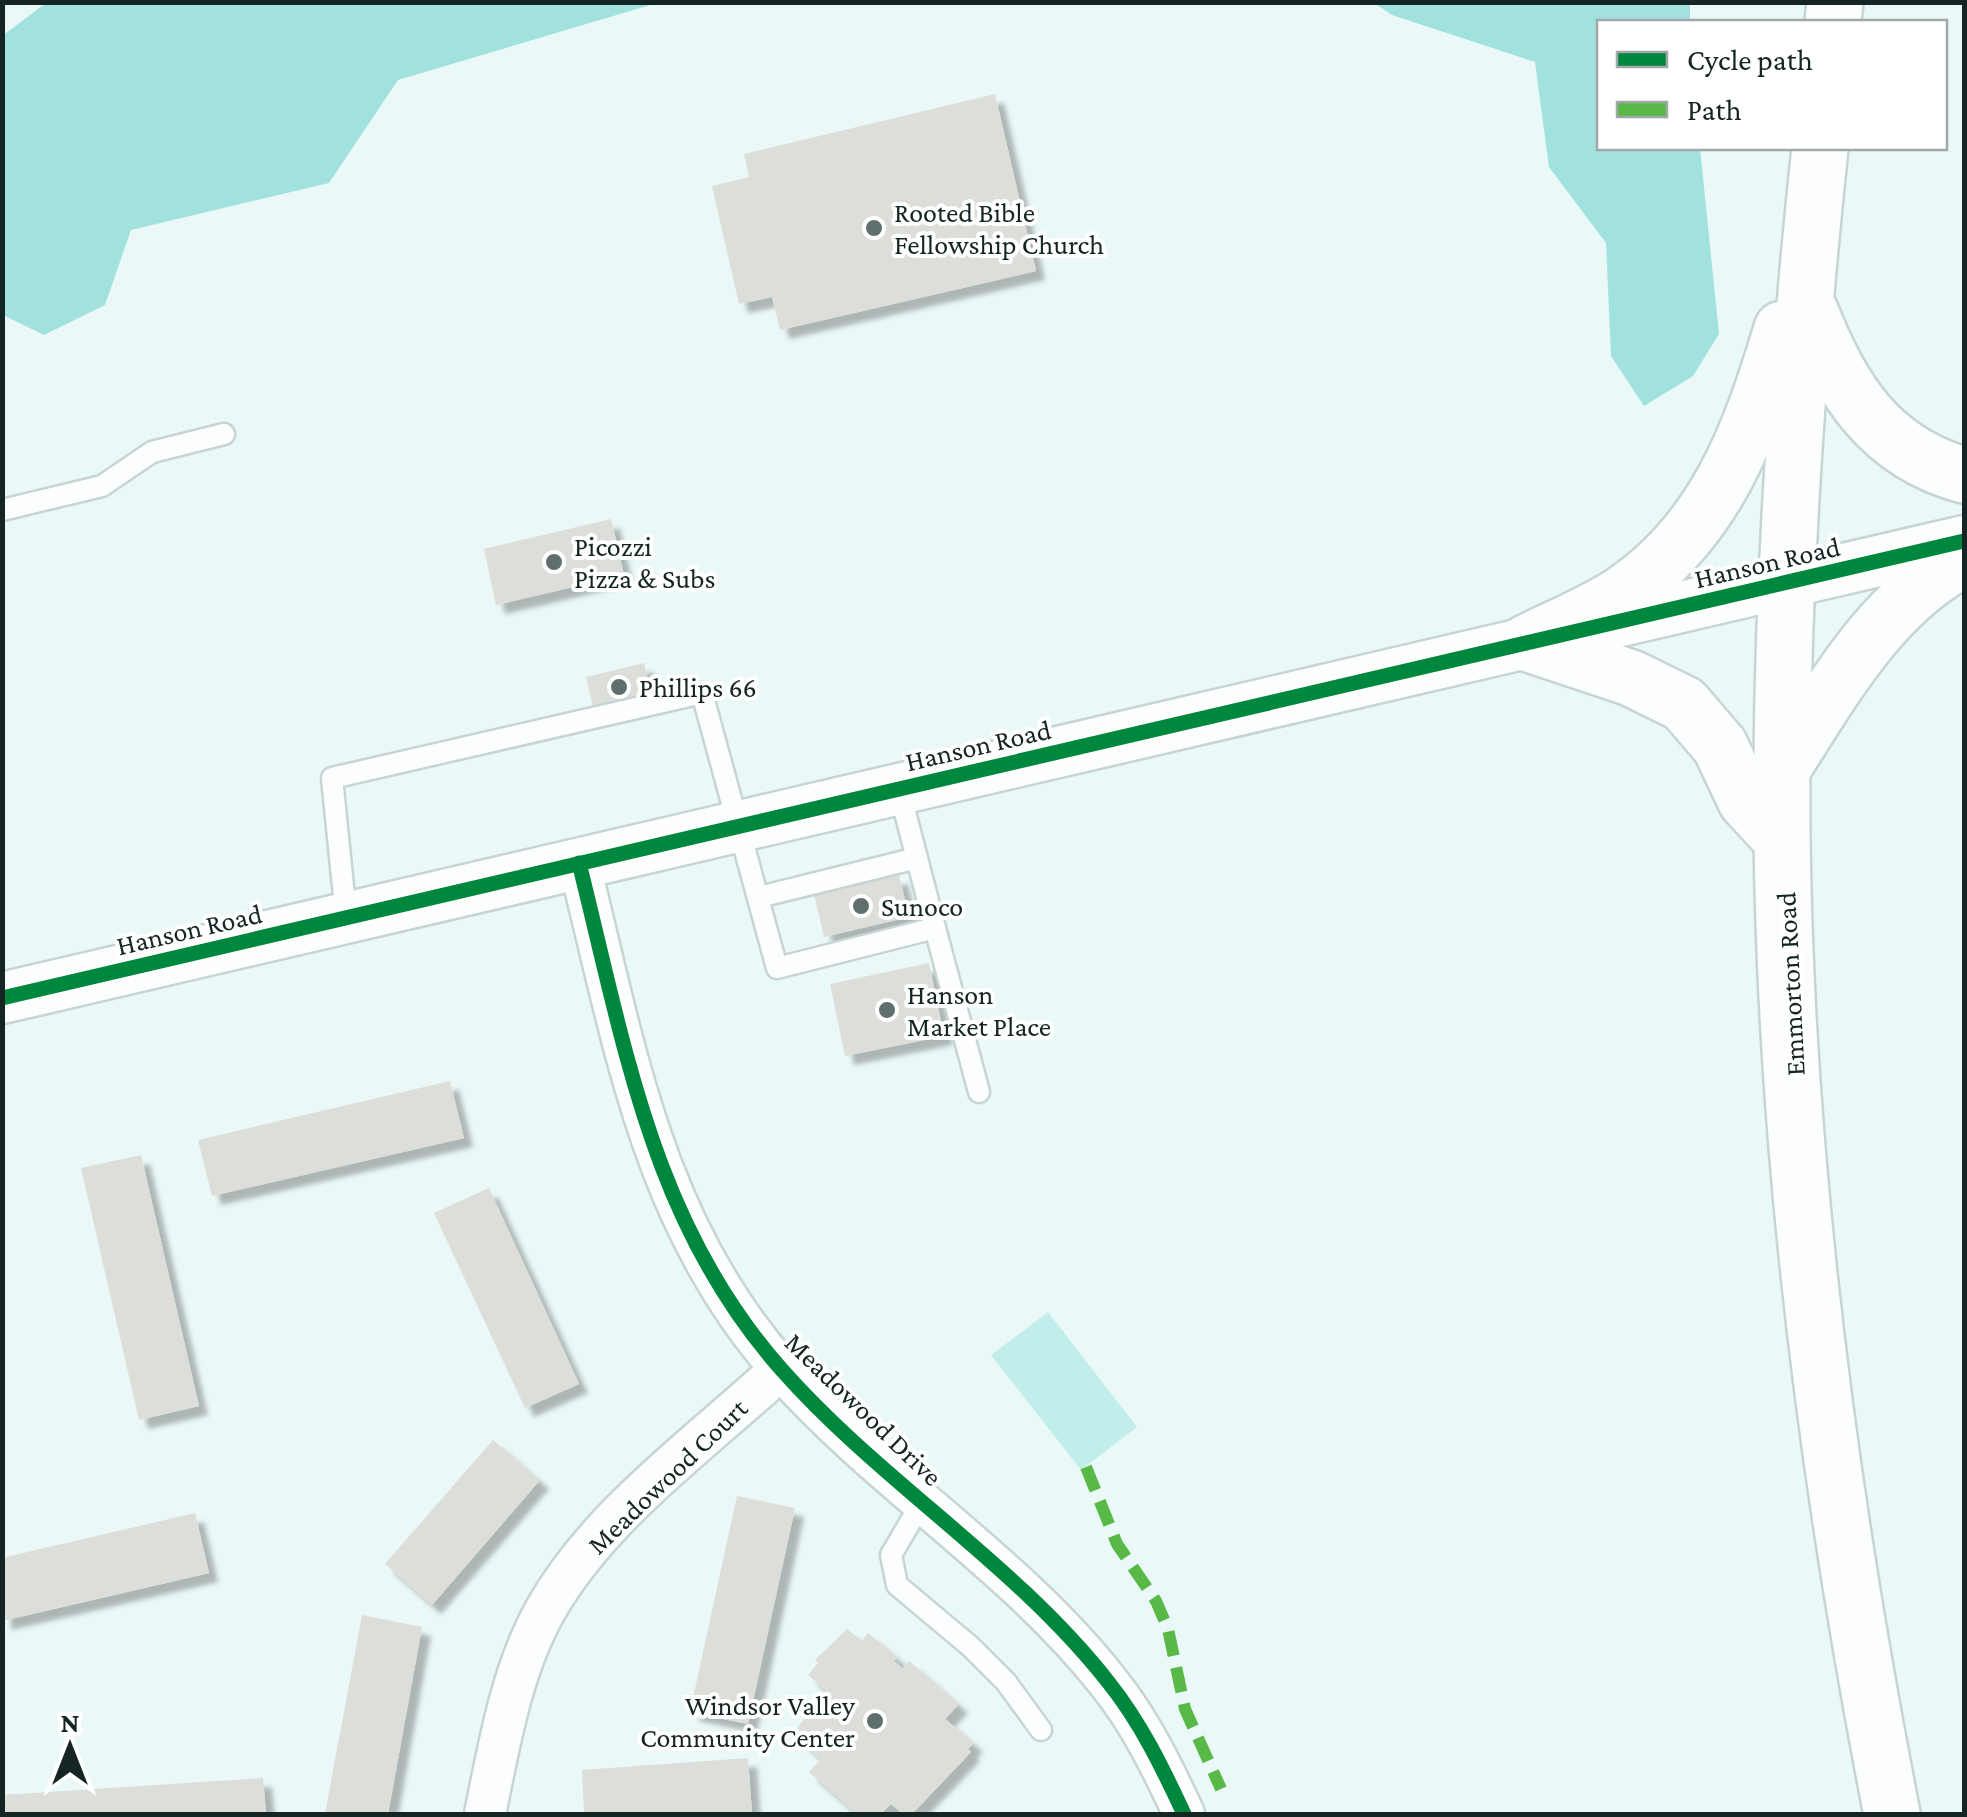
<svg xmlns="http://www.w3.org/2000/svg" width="1967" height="1817" font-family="'Crimson Pro',serif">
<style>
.green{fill:#c1eeeb}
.forest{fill:#a1e2df}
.building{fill:#ddded9;filter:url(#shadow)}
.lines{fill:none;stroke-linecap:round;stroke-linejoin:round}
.service-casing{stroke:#c6d5d4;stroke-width:25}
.minor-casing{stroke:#c6d5d4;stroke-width:45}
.tertiary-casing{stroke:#c6d5d4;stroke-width:55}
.secondary-casing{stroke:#c6d5d4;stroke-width:60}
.service{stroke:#fcfefe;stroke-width:20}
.minor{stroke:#fcfefe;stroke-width:40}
.tertiary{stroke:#fcfefe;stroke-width:50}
.secondary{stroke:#fcfefe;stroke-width:55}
.quiet{stroke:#58b947;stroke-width:12;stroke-dasharray:25 12;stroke-linecap:butt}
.cycleway-casing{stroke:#fff;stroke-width:21}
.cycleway{stroke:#00873e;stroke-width:15}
.poi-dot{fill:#5f6f6e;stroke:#fff;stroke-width:4}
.labels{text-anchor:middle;stroke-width:8;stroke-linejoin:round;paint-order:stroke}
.poi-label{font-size:28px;fill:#142524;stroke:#fff;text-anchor:start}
.street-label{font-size:28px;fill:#142524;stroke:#fff}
</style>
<defs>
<filter id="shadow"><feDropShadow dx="9" dy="9" stdDeviation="2.5" flood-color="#0004"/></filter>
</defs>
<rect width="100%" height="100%" fill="#eaf8f7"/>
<polygon class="green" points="1048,1312 1137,1427 1081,1470 991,1355"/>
<g class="forest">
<polygon points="46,3 46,2 657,3 398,80 329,183 131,230 105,305 44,335 3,315 2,36"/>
<polygon points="1374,3 1690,3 1690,22 1600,22 1600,148 1700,148 1719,334 1693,376 1644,406 1611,356 1606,243 1549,167 1535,62 1392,15"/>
</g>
<g class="building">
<polygon points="995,94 1036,271 780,330 772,297 739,304 712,186 749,177 744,154"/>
<polygon points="611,519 624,575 496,605 484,549"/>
<polygon points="644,663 652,698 594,712 586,677"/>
<polygon points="899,875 909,917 824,937 814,894"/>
<polygon points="929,963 944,1036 845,1056 830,984"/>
<polygon points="450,1081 464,1138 212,1196 198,1140"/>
<polygon points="141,1155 199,1406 139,1420 81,1168"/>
<polygon points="489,1188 579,1384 525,1408 434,1213"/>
<polygon points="493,1440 540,1480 432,1605 385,1564"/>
<polygon points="737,1496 795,1508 748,1724 690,1712"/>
<polygon points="195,1513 209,1573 2,1621 2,1558"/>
<polygon points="362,1615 422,1627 388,1814 325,1814"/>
<polygon points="847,1629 862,1641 868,1633 897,1657 894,1661 903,1669 909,1661 959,1704 945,1719 974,1743 968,1749 971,1752 912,1814 903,1814 891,1804 881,1814 863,1811 857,1814 809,1772 821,1759 793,1734 821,1696 829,1693 808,1675 818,1663 815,1660"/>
<polygon points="748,1758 752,1814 584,1814 582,1770"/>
<polygon points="263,1778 266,1814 2,1814 2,1795"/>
</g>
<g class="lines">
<defs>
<g id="service">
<polyline points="2,510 102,486 152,452 224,434"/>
<polyline points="759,897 917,858"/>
<polyline points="346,916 332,778 702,693 777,968 935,928 899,789"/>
<polyline points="935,928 979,1092"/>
<polyline points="922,1502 891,1555 897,1585 971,1647 1006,1682 1041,1730"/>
</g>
<g id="minor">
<path d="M579 863C625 1046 652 1224 782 1370 882 1483 1016 1564 1109 1683 1141 1723 1163 1769 1184 1814"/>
<path d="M485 1814C499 1746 511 1671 546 1609 600 1514 701 1443 781 1369"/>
</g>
<polyline id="tertiary" points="2,998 1964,541"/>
<g id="secondary">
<polyline points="1833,22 1835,2"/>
<path d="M1820 148C1796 375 1780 608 1782 837 1786 1165 1829 1493 1892 1814"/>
<path d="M1810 311C1840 388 1879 452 1964 475"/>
<path d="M1526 643C1558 627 1593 613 1622 594 1716 531 1751 432 1782 329"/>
<polyline points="1526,643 1631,678 1684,704 1720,746 1746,801 1782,840"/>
<path d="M1784 766C1833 690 1881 602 1964 559"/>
</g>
</defs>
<use href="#service" class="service-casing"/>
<use href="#minor" class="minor-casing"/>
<use href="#tertiary" class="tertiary-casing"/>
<use href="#secondary" class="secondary-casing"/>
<use href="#service" class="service"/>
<use href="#minor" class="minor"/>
<use href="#tertiary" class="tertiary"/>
<use href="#secondary" class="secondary"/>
<polyline class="quiet" points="1086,1467 1117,1544 1156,1601 1168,1629 1185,1709 1221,1789"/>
<defs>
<g id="cycleway">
<path d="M579 863C625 1046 652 1224 782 1370 882 1483 1016 1564 1109 1683 1141 1723 1163 1769 1184 1814"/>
<polyline points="2,998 1964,541"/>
</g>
</defs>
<use href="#cycleway" class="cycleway-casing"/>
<use href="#cycleway" class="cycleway"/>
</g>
<g class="poi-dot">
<circle cx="874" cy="228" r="10"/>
<circle cx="554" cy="562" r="10"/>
<circle cx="619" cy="687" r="10"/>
<circle cx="861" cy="906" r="10"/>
<circle cx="887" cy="1010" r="10"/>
<circle cx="875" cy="1721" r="10"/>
</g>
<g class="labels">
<g class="poi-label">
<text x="894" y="222">Rooted Bible<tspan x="894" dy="32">Fellowship Church</tspan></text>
<text x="574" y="556">Picozzi<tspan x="574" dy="32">Pizza &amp; Subs</tspan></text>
<text x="639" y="697">Phillips 66</text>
<text x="881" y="916">Sunoco</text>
<text x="907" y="1004">Hanson<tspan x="907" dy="32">Market Place</tspan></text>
<text x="855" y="1715" text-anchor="end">Windsor Valley<tspan x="855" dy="32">Community Center</tspan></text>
</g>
<g class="street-label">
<text transform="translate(1767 562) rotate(-13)" y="10">Hanson Road</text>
<text transform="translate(978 745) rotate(-13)" y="10">Hanson Road</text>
<text transform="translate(189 929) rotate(-13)" y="10">Hanson Road</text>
<text transform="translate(1790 984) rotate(-93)" y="10">Emmorton Road</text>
<text transform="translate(864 1409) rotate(44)" y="10">Meadowood Drive</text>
<text transform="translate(667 1476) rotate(-44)" y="10">Meadowood Court</text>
</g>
</g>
<rect width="1967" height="1817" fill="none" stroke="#142524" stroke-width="10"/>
<rect x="1597" y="20" width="350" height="130" fill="#ffffff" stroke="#a1a8a7" stroke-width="2.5"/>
<rect x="1617" y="52" width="50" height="15" fill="#00873e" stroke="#a1a8a7" stroke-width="2.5"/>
<text x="1687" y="70" font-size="30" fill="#142524">Cycle path</text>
<rect x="1617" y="102" width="50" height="15" fill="#58b947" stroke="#a1a8a7" stroke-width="2.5"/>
<text x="1687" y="120" font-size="30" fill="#142524">Path</text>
<g transform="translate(70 1747)" stroke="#ffffff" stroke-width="8" paint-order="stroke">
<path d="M0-8L18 38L0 25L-18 38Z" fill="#142524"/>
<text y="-15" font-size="28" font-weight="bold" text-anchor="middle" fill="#142524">N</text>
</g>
</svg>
